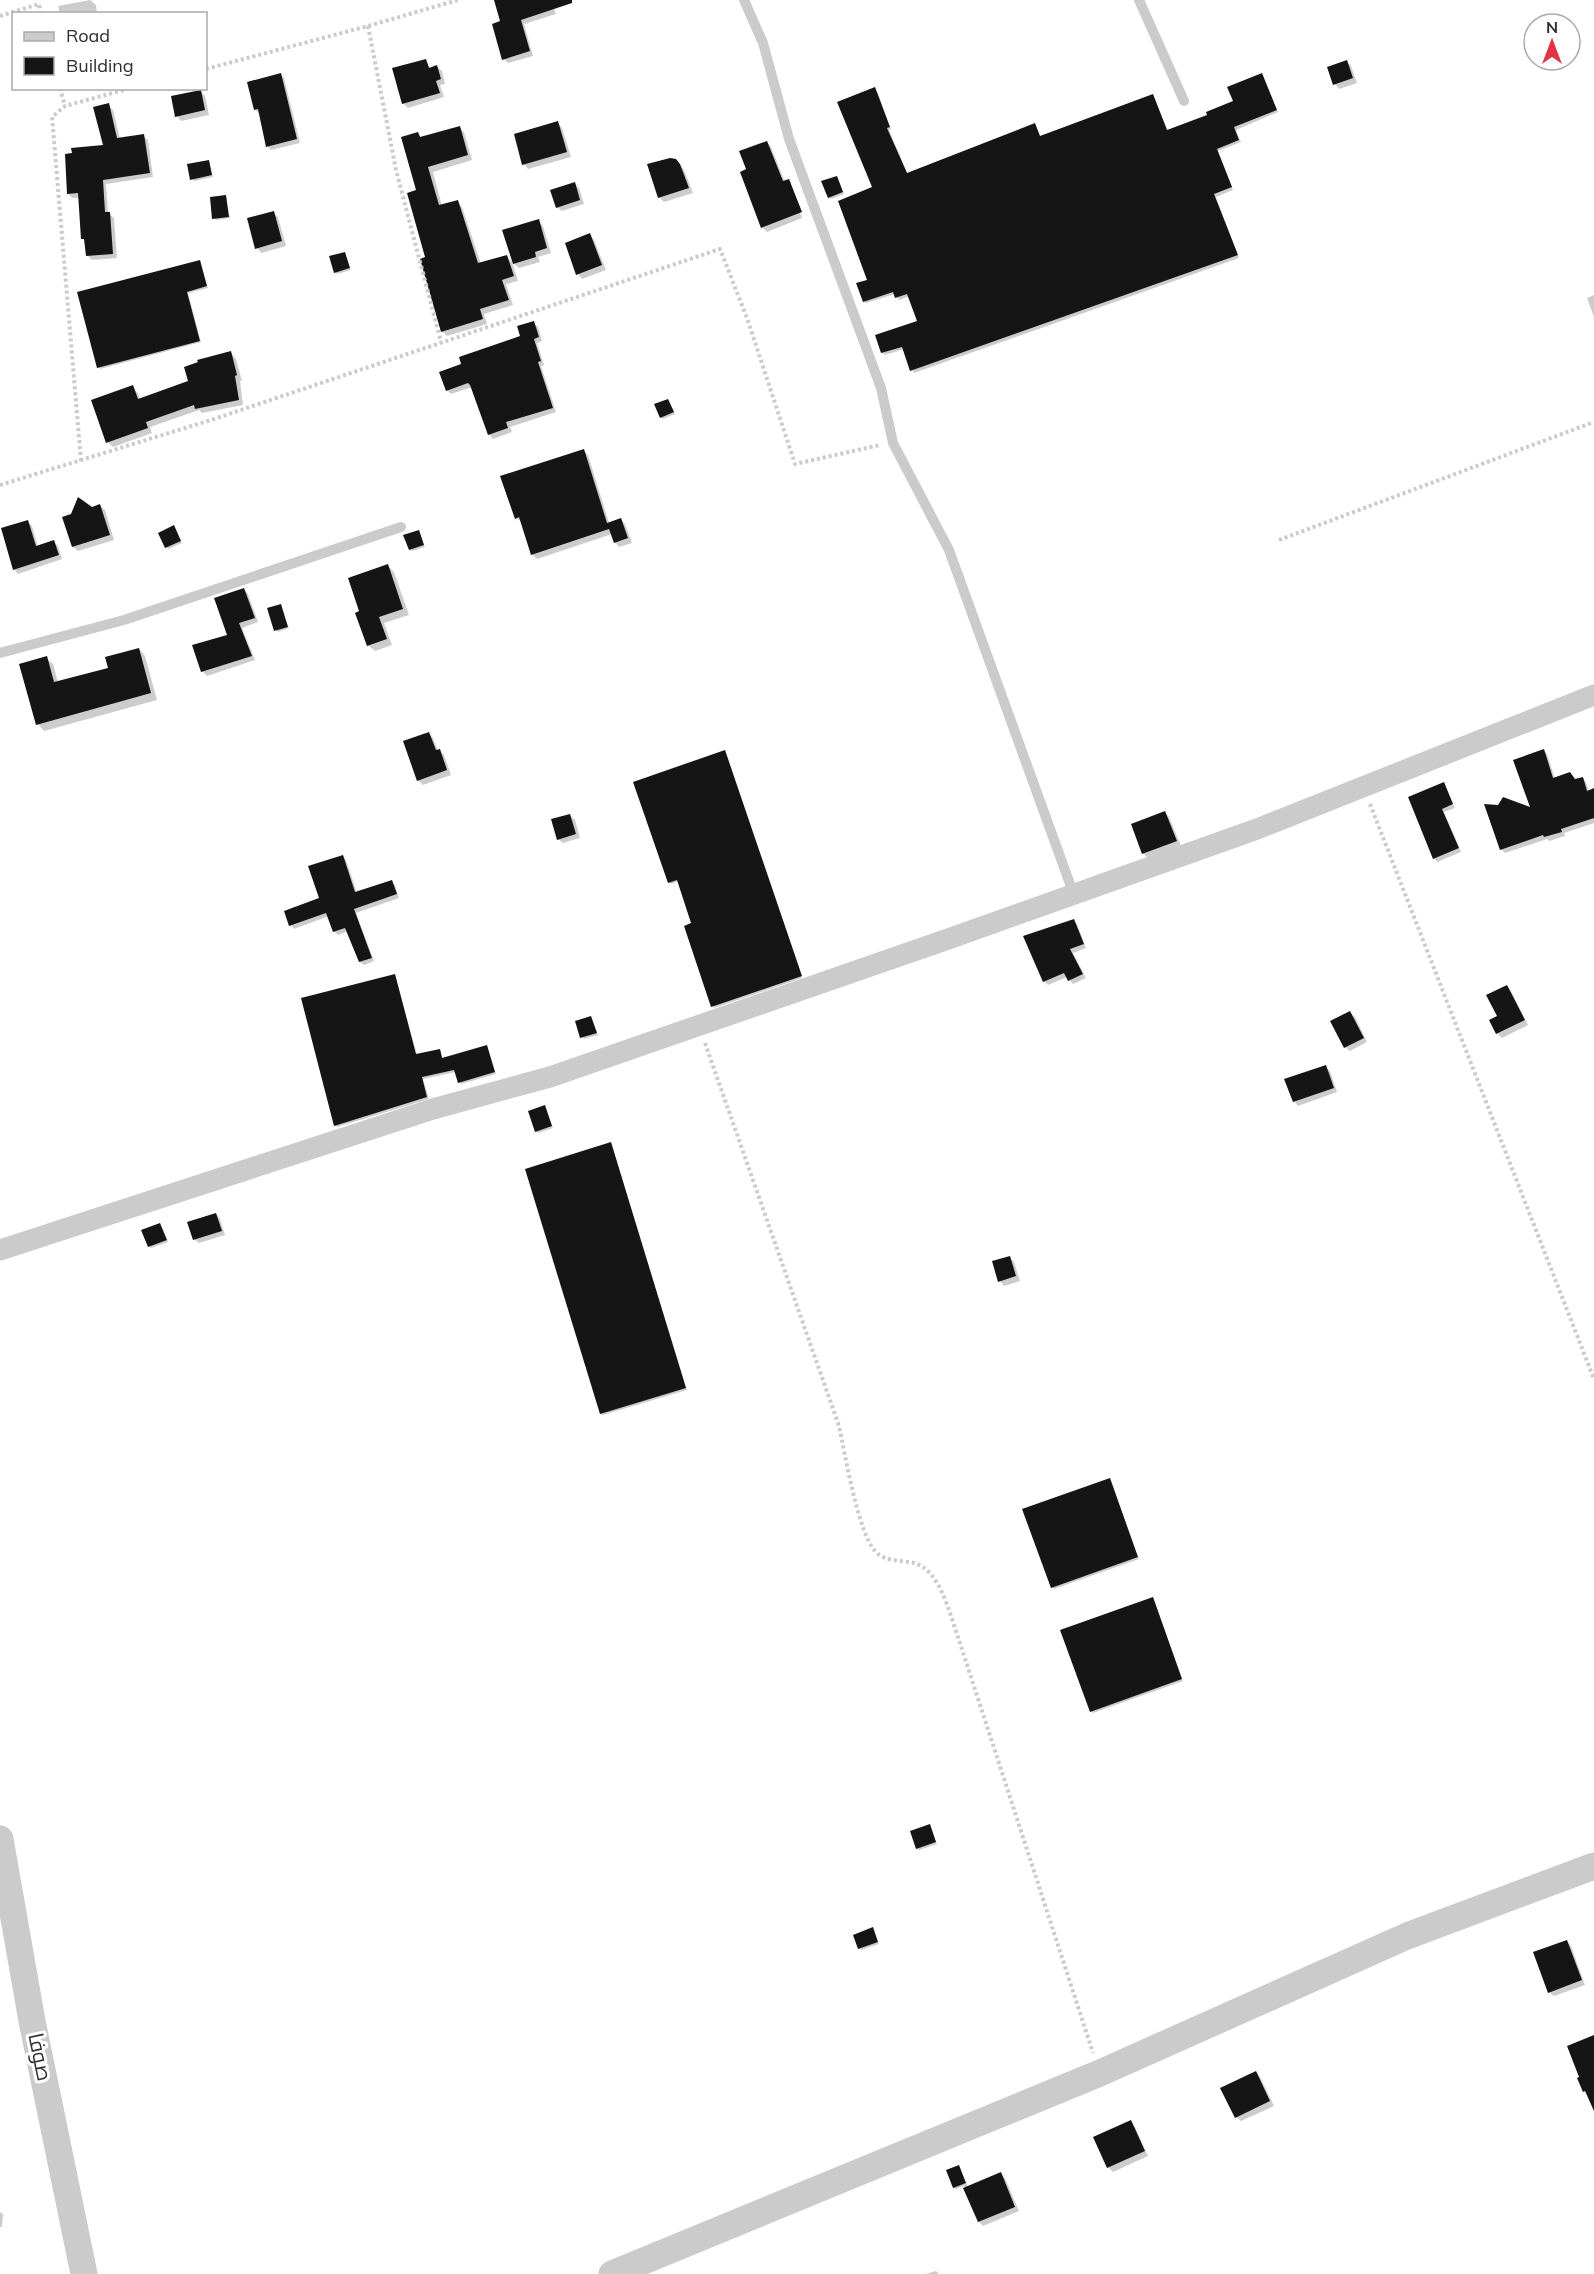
<svg xmlns="http://www.w3.org/2000/svg" width="1594" height="2274" font-family="Mulish,Cairo,sans-serif">
<style>
.shadow{fill:#0003}
.building{fill:#151515}
.lines{fill:none;stroke-linecap:round;stroke-linejoin:round}
.path{stroke:#cbcbcb;stroke-width:4;stroke-dasharray:3 3;stroke-linecap:butt}
.service{stroke:#cbcbcb;stroke-width:10}
.minor{stroke:#cbcbcb;stroke-width:21}
.tertiary{stroke:#cbcbcb;stroke-width:27}
.labels{text-anchor:middle;stroke-width:6;stroke-linejoin:round;paint-order:stroke}
.street-label{font-size:21px;fill:#2e2e2e;stroke:#fff}
</style>
<rect width="100%" height="100%" fill="#fff"/>
<g class="shadow">
<polygon points="90,0 96,5 97,14 60,14 58,6"/>
<polygon points="495,0 551,0 556,14 524,24 533,56 508,63 504,59 502,22"/>
<polygon points="425,60 431,69 437,67 442,71 445,84 440,85 444,97 408,108 403,103"/>
<polygon points="1347,62 1351,66 1357,83 1339,89 1335,84"/>
<polygon points="280,74 284,78 300,143 271,150 267,146 259,114 256,110 248,83"/>
<polygon points="1262,75 1278,112 1236,130 1241,142 1218,151 1233,190 1216,197 1239,258 914,373 904,349 885,355 882,352 919,322 910,296 899,300 895,294 866,303 864,301 869,280 877,91 891,130 889,130 908,175 1041,138 1153,96 1168,131 1209,116 1235,102"/>
<polygon points="200,91 205,96 209,115 181,121 177,116"/>
<polygon points="108,105 113,110 120,139 143,136 148,140 153,177 106,184 108,213 114,218 117,258 92,260 87,255 86,242 82,238 80,198 73,198 68,194 105,146"/>
<polygon points="558,123 562,128 571,157 528,169 524,164"/>
<polygon points="459,127 464,132 472,160 433,172 442,206 457,202 462,207 481,264 507,257 512,262 518,281 506,284 513,305 484,314 487,324 447,336 442,331 427,258 418,191 418,134 422,138"/>
<polygon points="767,142 771,147 785,182 789,180 792,183 789,183 802,218 767,232 762,227 748,170"/>
<polygon points="675,160 684,170 693,193 664,202 659,197"/>
<polygon points="209,162 213,177 194,181 192,179"/>
<polygon points="838,179 844,194 831,199 829,197"/>
<polygon points="574,183 579,188 584,204 562,211 557,207"/>
<polygon points="225,196 230,218 216,220 214,218"/>
<polygon points="273,213 278,217 286,246 261,253 257,248"/>
<polygon points="538,221 543,226 551,253 538,257 540,262 519,268 514,264"/>
<polygon points="590,235 594,240 606,270 582,279 578,274"/>
<polygon points="345,254 351,270 337,274 335,272"/>
<polygon points="199,262 208,288 188,293 201,342 100,369 99,367"/>
<polygon points="1594,295 1594,317 1587,298"/>
<polygon points="533,322 538,327 542,341 537,343 544,365 541,366 556,412 510,427 512,432 493,439 489,434 472,387 451,394 447,390 463,365 522,337"/>
<polygon points="231,353 236,359 242,381 240,381 243,405 202,413 199,410 150,427 152,433 113,447 108,442 132,387 138,393 140,400 189,382"/>
<polygon points="669,402 675,414 663,419 661,417"/>
<polygon points="583,450 588,455 609,523 621,520 625,524 632,543 619,547 615,542 612,534 537,559 533,555 522,522 516,518"/>
<polygon points="100,506 105,510 114,540 78,551 73,547 64,518"/>
<polygon points="28,522 32,526 38,547 54,542 58,546 62,559 18,574 14,569"/>
<polygon points="174,527 182,543 168,549 166,547"/>
<polygon points="418,531 425,547 412,551 410,549"/>
<polygon points="388,566 394,572 409,615 384,623 392,645 375,651 368,645 361,612"/>
<polygon points="244,589 248,594 258,622 242,628 255,660 207,676 202,671 229,636"/>
<polygon points="280,606 289,628 278,632 276,630"/>
<polygon points="139,649 145,656 157,700 44,731 38,724 46,658 53,664 58,683 110,669"/>
<polygon points="429,734 433,738 438,751 444,755 451,775 423,785 418,780"/>
<polygon points="1543,750 1547,754 1555,779 1575,780 1582,778 1586,782 1589,791 1594,789 1594,823 1564,833 1565,836 1549,841 1547,839 1505,853 1501,849 1499,807 1532,809"/>
<polygon points="725,752 802,978 714,1008 685,927 693,924 679,881 671,884 669,882"/>
<polygon points="1444,784 1455,808 1444,812 1461,852 1437,862 1434,858"/>
<polygon points="1165,813 1169,817 1181,846 1148,858 1144,854 1133,825"/>
<polygon points="570,816 575,820 580,838 563,843 558,839"/>
<polygon points="343,856 346,860 357,893 391,882 395,885 399,898 356,913 374,961 364,965 360,962 348,931 338,935 334,931 329,916 294,929 291,925 321,899"/>
<polygon points="1074,921 1077,924 1086,948 1073,953 1086,978 1073,984 1067,977 1048,985 1044,981"/>
<polygon points="395,975 417,1055 440,1050 443,1059 486,1047 496,1074 461,1084 456,1072 423,1079 429,1099 337,1127 335,1125"/>
<polygon points="1506,986 1511,991 1528,1025 1502,1038 1497,1033 1499,1017"/>
<polygon points="1350,1013 1355,1017 1367,1042 1350,1051 1345,1047"/>
<polygon points="591,1018 598,1035 584,1039 582,1037"/>
<polygon points="1325,1067 1330,1071 1337,1092 1298,1106 1294,1101"/>
<polygon points="545,1107 553,1128 538,1133 536,1131"/>
<polygon points="610,1144 687,1390 603,1415 601,1414"/>
<polygon points="216,1214 220,1219 225,1235 199,1243 194,1239"/>
<polygon points="160,1224 168,1242 151,1248 149,1246"/>
<polygon points="1010,1258 1014,1262 1020,1281 1004,1286 1000,1281"/>
<polygon points="1110,1480 1139,1559 1054,1589 1052,1587"/>
<polygon points="1154,1601 1183,1681 1093,1713 1091,1711"/>
<polygon points="929,1826 937,1844 919,1850 917,1848"/>
<polygon points="874,1931 879,1944 861,1950 859,1948"/>
<polygon points="1566,1941 1571,1946 1585,1985 1554,1996 1549,1992"/>
<polygon points="1256,2072 1260,2077 1274,2106 1241,2121 1236,2117"/>
<polygon points="1130,2122 1135,2127 1148,2156 1113,2172 1108,2167"/>
<polygon points="959,2167 968,2187 1000,2173 1005,2178 1019,2211 983,2226 979,2222 964,2186 956,2189 954,2188 948,2171"/>
<polygon points="0,2212 3,2214 2,2227 0,2227"/>
<polygon points="936,2271 939,2274 926,2274"/>
</g>
<g class="building">
<polygon points="494,0 572,0 572,3 521,20 530,51 502,60 492,24 500,21"/>
<polygon points="426,59 429,68 437,65 441,79 436,81 440,93 402,104 392,68"/>
<polygon points="1347,60 1353,78 1333,85 1327,67"/>
<polygon points="281,73 297,139 266,147 258,109 254,110 247,82"/>
<polygon points="1262,73 1277,110 1234,127 1239,140 1217,149 1232,187 1214,194 1238,255 910,371 902,347 881,353 875,335 917,321 907,294 895,298 893,292 863,302 856,283 867,280 838,201 872,187 837,102 875,87 890,127 887,128 907,173 1035,123 1040,136 1153,94 1167,130 1207,115 1206,112 1233,101 1227,87"/>
<polygon points="201,90 205,110 175,117 171,96"/>
<polygon points="109,103 117,138 144,134 150,173 103,180 105,212 110,212 113,254 86,256 84,239 81,239 78,193 67,194 65,154 72,153 71,148 103,145 93,107"/>
<polygon points="558,121 567,152 522,165 514,134"/>
<polygon points="460,126 468,155 428,167 439,205 458,200 478,263 507,255 514,276 502,280 509,300 480,309 483,319 441,332 420,259 425,257 407,193 416,190 401,137 418,132 420,137"/>
<polygon points="767,141 783,181 789,179 802,212 761,228 740,172 746,169 739,151"/>
<polygon points="670,158 676,159 680,164 689,188 658,198 647,164"/>
<polygon points="209,160 212,175 190,180 187,164"/>
<polygon points="837,176 843,192 828,198 821,181"/>
<polygon points="575,182 580,200 556,208 550,190"/>
<polygon points="226,195 229,217 212,219 210,197"/>
<polygon points="274,211 282,241 255,249 247,218"/>
<polygon points="539,219 547,248 535,252 536,257 513,264 502,230"/>
<polygon points="590,233 602,265 576,275 565,243"/>
<polygon points="345,252 350,268 334,273 329,256"/>
<polygon points="200,260 207,286 187,292 200,341 97,368 77,292"/>
<polygon points="534,321 539,337 534,339 541,361 538,362 553,408 506,422 508,428 488,435 470,385 468,383 446,391 439,372 461,364 459,357 520,336 517,326"/>
<polygon points="231,351 237,375 235,376 239,400 195,409 194,405 146,422 148,428 106,443 91,400 133,385 138,399 188,381 184,367 198,362 197,360"/>
<polygon points="668,399 674,412 660,418 654,404"/>
<polygon points="584,449 607,523 621,518 628,538 614,543 609,529 531,555 519,517 515,519 500,476"/>
<polygon points="78,497 92,507 100,504 110,535 72,547 62,517 71,514"/>
<polygon points="28,520 36,546 54,540 59,555 13,570 1,528"/>
<polygon points="174,525 181,541 165,548 158,533"/>
<polygon points="419,530 424,545 409,550 403,535"/>
<polygon points="388,564 403,609 379,617 387,639 367,646 355,613 359,611 348,578"/>
<polygon points="244,588 255,618 239,623 252,656 201,672 192,645 227,635 214,598"/>
<polygon points="281,604 288,627 274,631 267,608"/>
<polygon points="139,648 151,693 36,725 19,664 47,656 54,682 108,668 105,657"/>
<polygon points="429,732 436,750 440,749 447,770 417,781 403,741"/>
<polygon points="1544,749 1553,778 1570,772 1575,779 1583,777 1587,791 1594,788 1594,818 1561,829 1562,832 1544,837 1543,835 1500,850 1484,804 1498,805 1503,797 1530,807 1513,760"/>
<polygon points="725,750 802,976 711,1007 684,926 691,923 677,880 668,883 633,782"/>
<polygon points="1444,782 1453,804 1442,809 1459,848 1433,859 1408,797"/>
<polygon points="1165,811 1177,841 1142,854 1131,824"/>
<polygon points="570,814 576,834 557,840 551,819"/>
<polygon points="343,855 355,892 392,880 397,894 354,909 372,958 359,962 345,928 333,932 326,913 289,926 284,911 319,898 308,866"/>
<polygon points="1074,919 1084,944 1070,949 1083,974 1068,981 1064,973 1043,982 1023,936"/>
<polygon points="395,974 416,1054 440,1049 442,1058 487,1045 495,1072 458,1083 454,1070 422,1077 427,1097 334,1126 301,998"/>
<polygon points="1507,985 1525,1020 1496,1034 1489,1020 1497,1016 1486,995"/>
<polygon points="1350,1011 1364,1038 1344,1048 1330,1021"/>
<polygon points="591,1016 597,1033 580,1038 575,1021"/>
<polygon points="1326,1065 1334,1088 1293,1102 1284,1079"/>
<polygon points="545,1105 552,1126 535,1132 528,1111"/>
<polygon points="611,1142 686,1388 600,1414 525,1169"/>
<polygon points="216,1213 222,1231 193,1240 187,1222"/>
<polygon points="160,1223 167,1240 148,1247 141,1230"/>
<polygon points="1010,1256 1016,1276 998,1282 992,1261"/>
<polygon points="1110,1478 1138,1557 1051,1588 1022,1509"/>
<polygon points="1153,1597 1182,1679 1090,1712 1060,1630"/>
<polygon points="930,1824 936,1842 916,1849 910,1831"/>
<polygon points="873,1927 878,1942 858,1949 853,1935"/>
<polygon points="1567,1940 1582,1980 1548,1993 1533,1952"/>
<polygon points="1594,2035 1594,2111 1585,2091 1583,2092 1577,2078 1579,2077 1567,2046"/>
<polygon points="1256,2071 1270,2101 1235,2118 1220,2088"/>
<polygon points="1131,2120 1145,2151 1107,2168 1093,2137"/>
<polygon points="959,2165 966,2183 953,2188 946,2170"/>
<polygon points="1001,2172 1015,2207 978,2222 963,2188"/>
</g>
<g class="lines">
<g class="path">
<polyline points="0,16 39,4 41,14"/>
<polyline points="368,26 396,170 441,342"/>
<polyline points="206,69 368,26 458,0"/>
<polyline points="60,88 65,106"/>
<polyline points="81,461 52,117 65,106 131,88"/>
<polyline points="0,485 211,420 720,249 747,318 795,464 880,445"/>
<polyline points="1279,540 1594,422"/>
<polyline points="1370,804 1594,1379"/>
<path d="M705 1043 839 1426C845 1454 858 1532 875 1551 884 1562 902 1560 914 1563 941 1570 950 1616 959 1640L1093 2053"/>
</g>
<g class="service">
<polyline points="744,0 763,43 789,139 881,388 893,443 949,550 1074,895"/>
<polyline points="1139,0 1184,101"/>
<polyline points="0,653 124,620 401,527"/>
</g>
<polyline class="minor" points="0,1250 433,1109 550,1077 951,938 1257,829 1594,695"/>
<g class="tertiary">
<polyline points="0,1839 32,2021 84,2274"/>
<polyline points="612,2274 1100,2073 1407,1936 1594,1866"/>
</g>
</g>
<g class="labels">
<g class="street-label">
<text transform="translate(40 2057) rotate(78)" y="7">صوفا</text>
</g>
</g>
<rect x="12" y="12" width="195" height="78" fill="#ffffff" stroke="#ababab" stroke-width="1.5"/>
<rect x="24" y="32" width="30" height="9" fill="#cbcbcb" stroke="#ababab" stroke-width="1.5"/>
<text x="66" y="42" font-size="18" fill="#2e2e2e">Road</text>
<rect x="24" y="57" width="30" height="18" fill="#151515" stroke="#ababab" stroke-width="1.5"/>
<text x="66" y="72" font-size="18" fill="#2e2e2e">Building</text>
<g transform="translate(1552 42)"><circle r="28" fill="#ffffff" stroke="#ababab" stroke-width="1.5"/>
<path d="M0-4.5L10 22L0 15L-10 22Z" fill="#e03542"/>
<text y="-9" font-size="16" font-weight="bold" text-anchor="middle" fill="#2e2e2e">N</text>
</g>
</svg>
